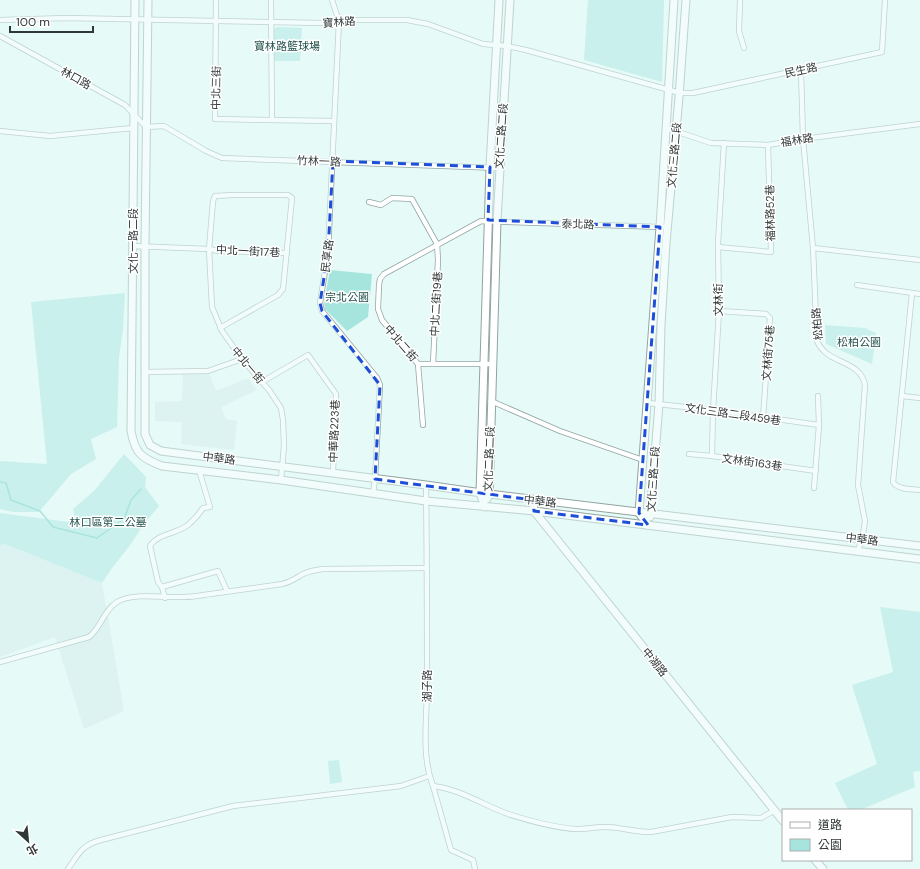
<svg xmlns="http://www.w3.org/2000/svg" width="920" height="869" font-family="'DM Sans','Noto Sans TC',sans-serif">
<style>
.built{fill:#d0ece9}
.green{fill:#a6e5de}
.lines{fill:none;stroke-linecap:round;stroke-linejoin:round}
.stream{stroke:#62cabf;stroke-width:1.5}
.street-casing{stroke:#91a4a1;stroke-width:6}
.secondary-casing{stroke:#91a4a1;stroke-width:9}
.street{stroke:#fff;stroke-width:4.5}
.secondary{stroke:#fff;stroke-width:7}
.marked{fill:none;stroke:#1d4ed8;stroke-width:3;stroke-dasharray:8 5;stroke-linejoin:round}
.labels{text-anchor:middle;stroke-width:3;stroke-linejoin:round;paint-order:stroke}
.street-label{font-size:11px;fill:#303837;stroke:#fff}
.park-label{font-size:11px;fill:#25534e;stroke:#fff}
</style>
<rect width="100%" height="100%" fill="#e6faf7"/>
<g class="built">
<polygon points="183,373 209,373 216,391 248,378 257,390 221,407 226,419 237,421 234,450 181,444 182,422 155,421 155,402 182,401"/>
<polygon points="5,544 102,583 124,711 84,729 55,637 0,657 0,545"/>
</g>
<g class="green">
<polygon points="588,0 664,0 662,82 584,60"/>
<polygon points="277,27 302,28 300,61 272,61 273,30"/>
<polygon points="330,270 372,274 368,317 347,331 325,309 324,302"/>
<polygon points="125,293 123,329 119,357 117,427 91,439 96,459 71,474 39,512 13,512 0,509 0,461 47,464 31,302"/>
<polygon points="825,325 865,328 876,333 872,364 826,344"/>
<polygon points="124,454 146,477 145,487 159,506 143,525 131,544 112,568 102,583 5,544 0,545 0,513 76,523 73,509 94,491"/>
<polygon points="880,607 920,612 920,771 913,772 915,787 860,810 848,810 835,783 877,764 852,685 893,672"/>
<polygon points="339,760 342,782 330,784 328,761"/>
</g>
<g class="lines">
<polyline class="stream" points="0,482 6,483 11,500 40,511 53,527 97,538 124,519 131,500 141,489"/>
<defs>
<g id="street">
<polyline points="216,0 215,119 334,121"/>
<polyline points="271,0 272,120"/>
<polyline points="332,0 339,21 328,252 320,303 322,311 377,378 380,385 375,479 373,493"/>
<polyline points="740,0 739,31 744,48"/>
<polyline points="0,20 67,18 322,23 349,20 407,20 428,24 483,44 507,46 526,50 680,93 693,93 882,52 885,0"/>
<polyline points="0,36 125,105 146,127 164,126 206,151 222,158 499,168"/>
<path d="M801 70 803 139 813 248 817 341C827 365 860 359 865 385L858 485 865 521 863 534 858 551"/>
<polyline points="666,128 711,143 768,145 803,139 920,124"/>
<polyline points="0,131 50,136 133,128"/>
<polyline points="369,202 381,205 392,198 412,199 437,244 438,260 433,364"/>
<polyline points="133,246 209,249 218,251 287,253"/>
<polyline points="718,247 771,252 768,145"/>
<polyline points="813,248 920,260"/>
<polyline points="857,285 920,294"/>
<path d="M912 293 893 482C898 490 911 489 920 490"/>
<polyline points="719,311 766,314 770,318 763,418"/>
<polyline points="220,328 278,295 283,289 292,198 288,195 233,195 215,196 213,201 209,249 212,307 222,331 242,359 269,390 281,408 283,420 284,446 281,480"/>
<polyline points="418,364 423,425"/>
<polyline points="492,364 418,364 382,320 378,309 379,285 380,279 384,274 481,221 662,227"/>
<polyline points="145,372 208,371 242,359"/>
<polyline points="262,382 308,355 336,394 333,473"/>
<polyline points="902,396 920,398"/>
<polyline points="491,401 560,431 643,460"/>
<polyline points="648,403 713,410 819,425"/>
<polyline points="689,454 712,456 816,471"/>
<polyline points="712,456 713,410 719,311 718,243 724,143"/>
<path d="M426 485C427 552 427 619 427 686 427 719 421 755 433 786L451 850 473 860 475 869"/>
<polyline points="814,488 819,425 818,396"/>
<path d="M162 587 158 582 150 546C158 533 177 534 188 525 194 520 199 514 203 508L210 507 199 470"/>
<polyline points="165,598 162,587 218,571 227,591"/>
<path d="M0 662 89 637C101 628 103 611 117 602 133 592 166 598 184 597 196 597 207 594 218 593 239 590 261 587 282 584 291 582 296 578 303 574 309 571 316 570 323 569L426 568"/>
<path d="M433 786C460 789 483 805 508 814 530 821 554 828 577 829 587 829 596 827 605 827 620 827 635 832 651 832L732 817 761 818 775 810"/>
<path d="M68 869C79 853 82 845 101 840L233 806 401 786 429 776"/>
</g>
<g id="secondary">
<path d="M135 0 131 431C135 453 141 458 162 466L281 480 426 501 534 511 920 559"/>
<polyline points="148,0 145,245 145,434 150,445 161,451 426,485 489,494 920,546"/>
<polyline points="487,499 489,494 497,220 510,0"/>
<polyline points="533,500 534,511 783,821"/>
<polyline points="485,507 480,493 490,167 499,0"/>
<polyline points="650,517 659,404 661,326 666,243 679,97 686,0"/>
<polyline points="648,525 639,513 660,227 674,0"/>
<polyline points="815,860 823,869"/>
</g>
</defs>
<use href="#street" class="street-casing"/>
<use href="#secondary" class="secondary-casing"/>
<use href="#street" class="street"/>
<use href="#secondary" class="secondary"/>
</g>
<path d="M0 0H920V869H0ZM333 161 490 167 488 220 660 227 639 513 648 525 534 511 533 500 375 479 380 385 322 311 320 303 328 252Z" fill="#e6faf7" fill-opacity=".55" fill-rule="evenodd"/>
<path class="marked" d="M333 161 490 167 488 220 660 227 639 513 648 525 534 511 533 500 375 479 380 385 322 311 320 303 328 252Z"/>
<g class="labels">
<g class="street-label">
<text transform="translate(339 22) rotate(-4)" y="4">寶林路</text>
<text transform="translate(801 70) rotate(-13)" y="4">民生路</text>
<text transform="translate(76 78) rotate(29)" y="4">林口路</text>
<text transform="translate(216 88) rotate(-89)" y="4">中北三街</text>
<text transform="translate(501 136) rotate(-86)" y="4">文化二路二段</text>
<text transform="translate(797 140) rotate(-9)" y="4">福林路</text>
<text transform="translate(674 155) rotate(-85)" y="4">文化三路二段</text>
<text transform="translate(319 161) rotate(2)" y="4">竹林一路</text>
<text transform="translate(770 213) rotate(-91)" y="4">福林路52巷</text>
<text transform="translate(578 224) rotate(2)" y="4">泰北路</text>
<text transform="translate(133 241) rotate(-90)" y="4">文化一路二段</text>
<text transform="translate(248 251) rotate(3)" y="4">中北一街17巷</text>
<text transform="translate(327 256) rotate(-83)" y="4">民享路</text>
<text transform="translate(718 300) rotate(-90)" y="4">文林街</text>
<text transform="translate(436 304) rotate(-87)" y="4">中北二街19巷</text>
<text transform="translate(817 324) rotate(-95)" y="4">松柏路</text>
<text transform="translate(401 343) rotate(49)" y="4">中北二街</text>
<text transform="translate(768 353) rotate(-86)" y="4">文林街75巷</text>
<text transform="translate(248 365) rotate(50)" y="4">中北一街</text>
<text transform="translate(733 414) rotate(8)" y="4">文化三路二段459巷</text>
<text transform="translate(334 431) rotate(-88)" y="4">中華路223巷</text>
<text transform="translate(219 458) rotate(7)" y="4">中華路</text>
<text transform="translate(489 459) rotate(-88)" y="4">文化二路二段</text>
<text transform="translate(752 462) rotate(8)" y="4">文林街163巷</text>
<text transform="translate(653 479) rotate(-86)" y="4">文化三路二段</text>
<text transform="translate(540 501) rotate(7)" y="4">中華路</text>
<text transform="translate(862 539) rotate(7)" y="4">中華路</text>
<text transform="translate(655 662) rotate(51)" y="4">中湖路</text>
<text transform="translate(427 686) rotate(-90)" y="4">湖子路</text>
</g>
<g class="park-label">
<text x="287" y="50">寶林路籃球場</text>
<text x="347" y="301">宗北公園</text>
<text x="859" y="346">松柏公園</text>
<text x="108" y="526">林口區第二公墓</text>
</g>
</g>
<rect x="782" y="809" width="130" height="52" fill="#ffffff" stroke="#acafaf"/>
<rect x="790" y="822" width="20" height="6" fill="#ffffff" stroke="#acafaf"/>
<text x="818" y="829" font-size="12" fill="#303837">道路</text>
<rect x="790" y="839" width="20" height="12" fill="#a6e5de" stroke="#acafaf"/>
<text x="818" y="849" font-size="12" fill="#303837">公園</text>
<g transform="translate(28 841) rotate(153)" stroke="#ffffff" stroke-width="3" paint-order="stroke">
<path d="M0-3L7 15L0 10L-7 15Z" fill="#303837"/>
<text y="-6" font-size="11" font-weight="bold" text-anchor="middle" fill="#303837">北</text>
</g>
<path d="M10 26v6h83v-6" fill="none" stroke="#303837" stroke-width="2"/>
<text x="16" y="26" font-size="12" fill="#303837" stroke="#ffffff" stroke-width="3" paint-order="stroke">100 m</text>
</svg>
